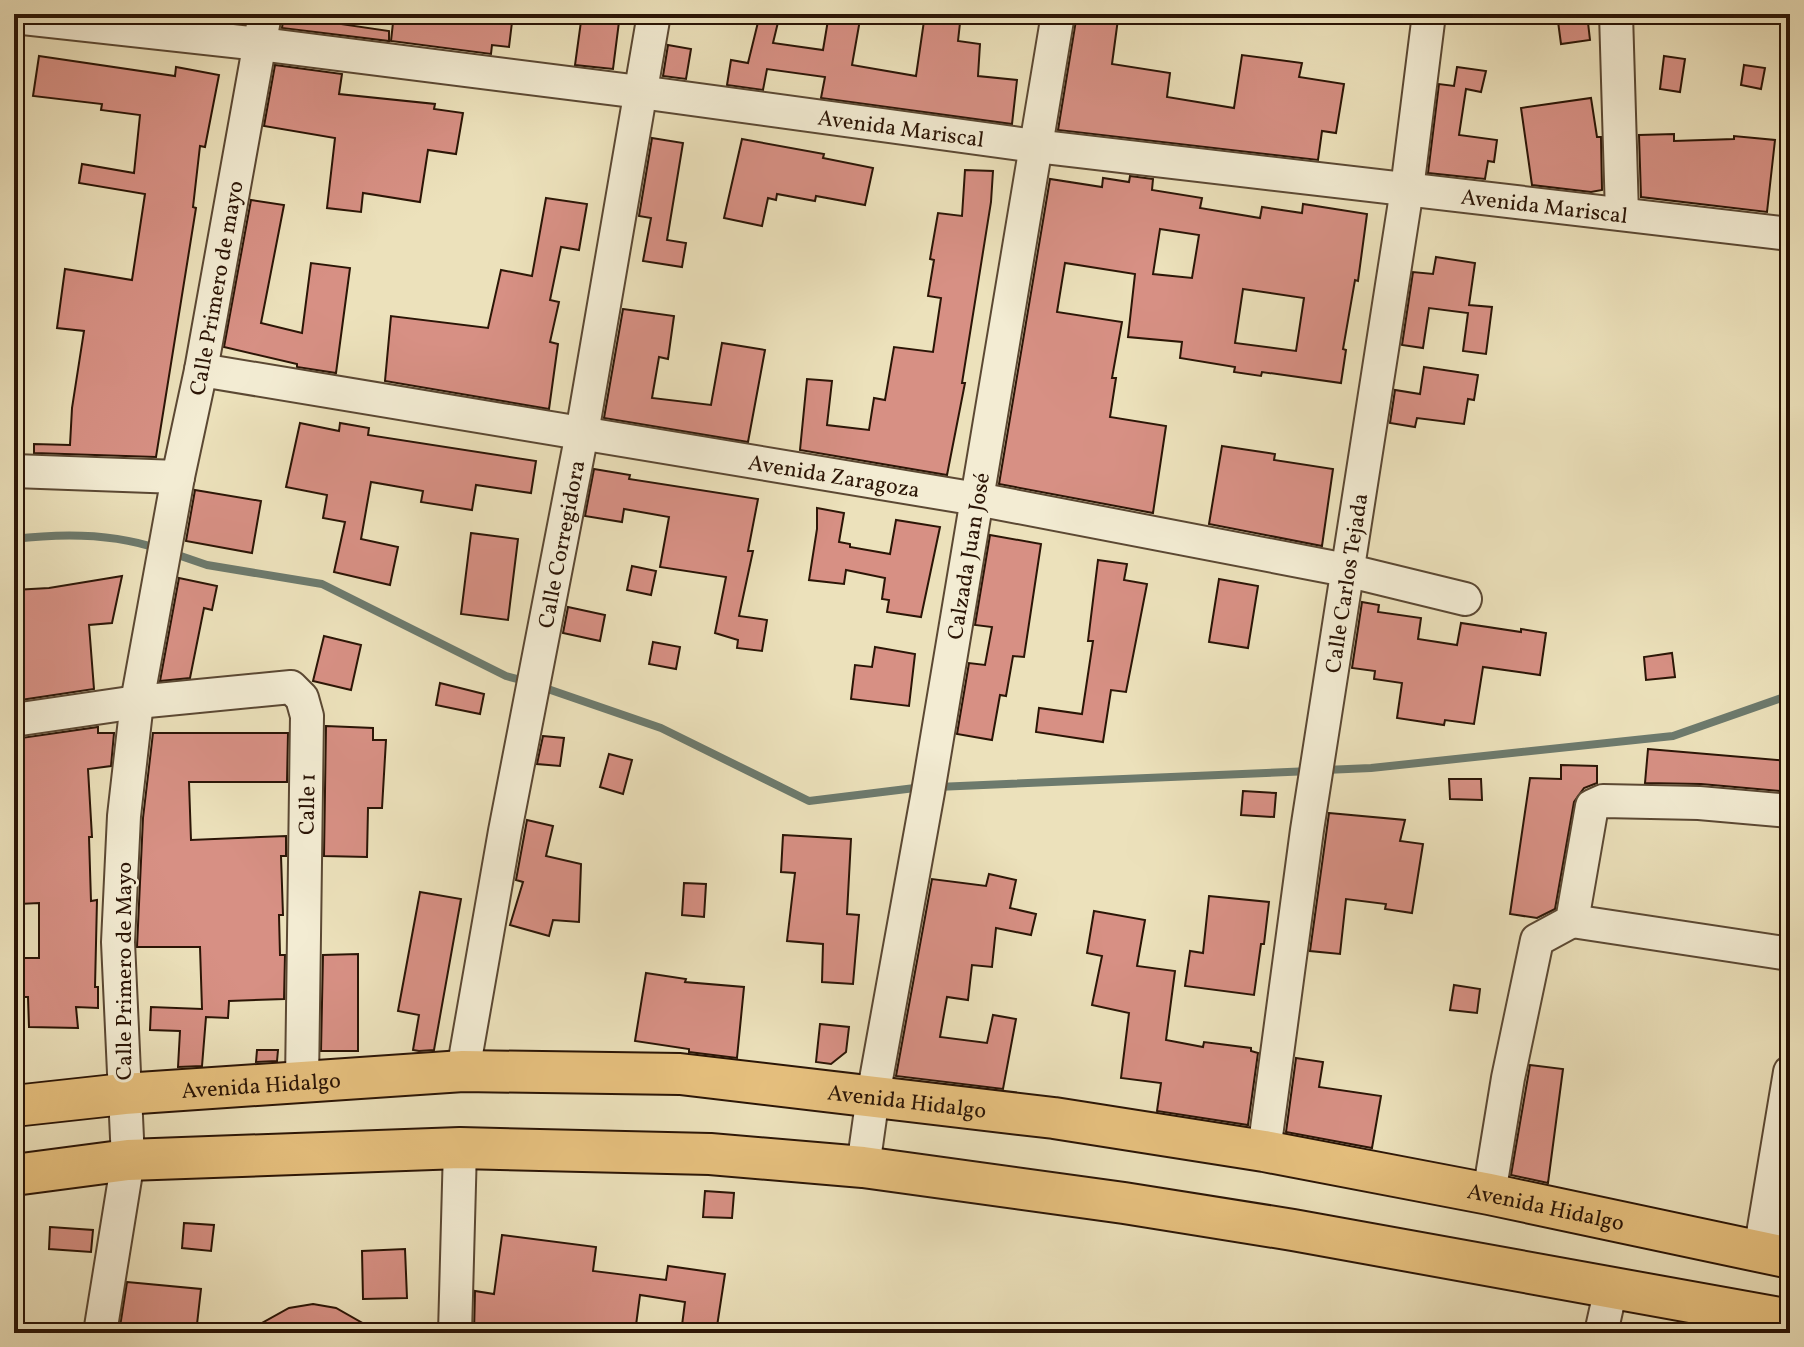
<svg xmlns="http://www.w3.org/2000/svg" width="1804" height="1347" font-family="Vollkorn,serif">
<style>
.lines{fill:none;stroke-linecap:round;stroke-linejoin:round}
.stream{stroke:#6d7a6d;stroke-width:8}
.building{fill:#d79084;stroke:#2b1506;stroke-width:2;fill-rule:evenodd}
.minor-casing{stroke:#5b4833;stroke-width:36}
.major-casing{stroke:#2b1506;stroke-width:44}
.minor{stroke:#f3ecd3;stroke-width:32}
.major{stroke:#e6c07e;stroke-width:40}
.labels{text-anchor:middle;stroke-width:6;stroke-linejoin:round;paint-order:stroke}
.street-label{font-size:22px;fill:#2b1506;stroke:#f3ecd3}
</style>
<rect width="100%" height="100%" fill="#ece1bb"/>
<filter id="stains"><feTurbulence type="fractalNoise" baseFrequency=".0025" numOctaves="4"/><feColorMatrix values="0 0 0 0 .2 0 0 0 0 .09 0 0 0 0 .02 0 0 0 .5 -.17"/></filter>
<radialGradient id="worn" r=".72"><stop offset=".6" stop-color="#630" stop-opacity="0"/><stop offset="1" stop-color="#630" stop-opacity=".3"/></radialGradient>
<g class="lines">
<g class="stream">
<path d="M14 539C63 533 113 533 159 549"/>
<polyline points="172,553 207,565 322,584 506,676 529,682"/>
<polyline points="542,687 661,728 809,801 923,787"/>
<polyline points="1325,770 1371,768 1673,736 1790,695"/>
<polyline points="937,787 1311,771"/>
</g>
</g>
<g class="building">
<polygon points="284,14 321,14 320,21 389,31 389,41 282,28"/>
<polygon points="394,14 430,14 473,19 474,14 513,14 509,47 492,45 491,54 391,41"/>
<polygon points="582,14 620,14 613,69 575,65"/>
<polygon points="760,14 780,14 773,43 823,50 829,14 861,14 852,65 916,76 925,14 961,14 958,41 980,44 978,76 1017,80 1012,124 821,98 825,77 767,69 763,90 727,85 731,60 748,63"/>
<polygon points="1077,14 1118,19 1112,64 1170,73 1167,97 1234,108 1242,55 1302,63 1299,77 1344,84 1336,133 1322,131 1318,160 1058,130"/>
<polygon points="1557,14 1587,14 1590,40 1561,44"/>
<polygon points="668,45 691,49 686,79 663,76"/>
<polygon points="39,56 175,76 176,67 219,75 205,147 200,146 193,207 196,208 156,457 34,453 34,444 70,445 72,408 84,331 57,328 65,269 132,280 145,194 79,183 82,164 134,173 140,115 101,110 102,104 33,96"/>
<polygon points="1664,56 1685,59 1680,92 1660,89"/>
<polygon points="275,65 342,74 339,94 435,104 434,109 463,113 456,154 428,150 420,202 363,193 361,212 327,208 335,138 264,126"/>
<polygon points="1744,65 1765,68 1761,89 1741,85"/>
<polygon points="1457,67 1486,71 1481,92 1466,89 1459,135 1497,140 1494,162 1488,161 1485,179 1428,173 1439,84 1454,86"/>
<polygon points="1591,98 1597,137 1601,137 1602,190 1591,192 1532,185 1521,108"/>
<polygon points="1674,134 1674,141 1734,139 1734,136 1775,140 1767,212 1641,197 1639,135"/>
<polygon points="652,138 683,143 667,240 686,243 682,267 643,261 651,218 639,216"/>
<polygon points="742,139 824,154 823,158 873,168 865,205 816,196 815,201 777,194 776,200 768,198 762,226 724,218"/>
<polygon points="965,170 993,171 991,202 962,383 965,383 947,475 800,450 807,379 832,381 827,425 869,430 874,398 885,400 894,347 933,352 941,298 928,296 934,260 930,259 938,213 962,216"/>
<path d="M1130 176 1153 179 1152 190 1202 198 1200 208 1260 218 1262 207 1302 213 1303 204 1367 214 1358 281 1355 280 1343 349 1346 350 1341 383 1262 372 1261 376 1234 372 1235 367 1180 358 1182 342 1128 337 1135 274 1065 263 1057 312 1122 322 1112 378H1116L1110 417 1166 426 1153 513 999 484 1050 179 1102 187 1103 178 1129 182ZM1160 229 1199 235 1192 278 1153 274ZM1243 289 1304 298 1296 351 1235 343Z"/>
<polygon points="546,198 587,204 579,250 561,247 550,300 559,302 550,342 558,344 549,409 385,381 391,316 488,328 501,270 532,276"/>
<polygon points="251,200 284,205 261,323 302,333 311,263 350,268 336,373 297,367 297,364 224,347"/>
<polygon points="1436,257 1475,263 1469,305 1492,307 1486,354 1463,351 1468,313 1429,308 1423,348 1402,345 1413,272 1433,274"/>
<polygon points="623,309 674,316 668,359 659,357 652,398 711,405 722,343 765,350 748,442 604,418"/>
<polygon points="1424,367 1478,375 1474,400 1468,399 1464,424 1417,418 1415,427 1390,423 1395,390 1420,394"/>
<polygon points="300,423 339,431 340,423 369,428 368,435 536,461 531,493 476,485 472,510 421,502 423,491 371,482 361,539 398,547 390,585 334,572 345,522 323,518 327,495 286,487"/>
<polygon points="1222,446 1275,454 1274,460 1333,469 1322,546 1209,524"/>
<polygon points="594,469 630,475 629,479 758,499 748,551 753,551 739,616 767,620 762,651 737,648 738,640 715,633 726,577 660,567 669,517 624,509 622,522 585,516"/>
<polygon points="195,490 261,501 252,553 186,541"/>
<polygon points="817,508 844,513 839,542 850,544 850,547 890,554 896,520 940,527 921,617 887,612 889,600 882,599 885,578 846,570 844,584 809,580 817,529"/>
<polygon points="471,533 518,539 508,620 461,614"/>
<polygon points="990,535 1041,544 1024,657 1013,656 1006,696 1000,695 992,740 957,734 969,663 985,665 992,627 975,625"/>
<polygon points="1098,560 1127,564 1124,580 1147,584 1126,692 1111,690 1103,742 1036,732 1039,708 1082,714 1093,641 1088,641"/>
<polygon points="632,566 656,571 651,595 627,590"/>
<polygon points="122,576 112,623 89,625 94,689 14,701 14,590 49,588"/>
<polygon points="179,578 217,586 212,610 204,608 190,678 160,681"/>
<polygon points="1219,579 1258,586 1248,648 1209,642"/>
<polygon points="1362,602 1379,605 1378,612 1421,618 1418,639 1457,645 1461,623 1521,632 1521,629 1546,633 1540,675 1483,667 1474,724 1445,720 1444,725 1397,718 1402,683 1374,679 1375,671 1352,668"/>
<polygon points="568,607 605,615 600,641 563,633"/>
<polygon points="324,636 361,645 351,690 313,681"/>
<polygon points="653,642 680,647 676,669 649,664"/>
<polygon points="875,647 915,654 909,706 851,699 855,665 872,667"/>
<polygon points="1672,653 1675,677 1646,680 1644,657"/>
<polygon points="440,683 484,694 480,714 436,705"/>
<polygon points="326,726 373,728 373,740 386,740 382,808 368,808 367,857 324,856"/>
<polygon points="98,727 98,733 114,733 111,766 88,769 92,837 89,837 91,901 97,900 95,987 98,987 98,1008 76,1007 78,1028 29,1027 28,997 20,997 21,958 39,958 39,903 19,904 16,868 14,868 14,739"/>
<polygon points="153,733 288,733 287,782 189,782 191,840 286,836 286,856 281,856 283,915 279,915 280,955 285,955 284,999 229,1001 228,1018 206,1017 202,1066 178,1067 180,1031 150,1030 151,1007 202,1009 200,947 137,947 143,818"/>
<polygon points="543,736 564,738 560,766 537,764"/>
<polygon points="1648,749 1790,761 1790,792 1701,784 1645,783"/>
<polygon points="609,754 632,760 623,794 600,787"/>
<polygon points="1561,765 1597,766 1597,783 1584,788 1574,802 1555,909 1537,918 1510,914 1530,778 1561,779"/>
<polygon points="1449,779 1481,779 1482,800 1450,799"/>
<polygon points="1243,791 1276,793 1274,817 1241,815"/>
<polygon points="1329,813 1405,820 1400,841 1423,844 1412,913 1385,909 1386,904 1346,899 1340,954 1310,951"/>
<polygon points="527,820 553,826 546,856 581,864 579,922 553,920 549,936 510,925 523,882 516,880"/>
<polygon points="783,835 851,839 847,914 859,915 853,984 822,982 823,944 787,941 795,873 781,872"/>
<polygon points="989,874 1016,880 1010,908 1036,914 1031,935 996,928 992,967 972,965 968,1000 947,997 940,1037 987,1043 993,1015 1016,1019 1003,1089 896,1076 932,879 986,886"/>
<polygon points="684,883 706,884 704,917 682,915"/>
<polygon points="420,892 461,899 434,1050 419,1051 413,1050 419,1015 398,1011"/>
<polygon points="1209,896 1269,902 1264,944 1261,944 1254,995 1185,986 1190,951 1203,953"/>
<polygon points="1094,911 1145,920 1137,966 1175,971 1166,1040 1203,1047 1204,1042 1251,1048 1251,1051 1258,1053 1248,1125 1157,1111 1161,1083 1121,1078 1129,1013 1092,1005 1102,956 1087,953"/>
<polygon points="358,954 358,1051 321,1051 323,955"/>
<polygon points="646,973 686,979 685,982 744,987 737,1058 689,1052 689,1049 635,1041"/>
<polygon points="1454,985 1480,989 1477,1013 1450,1010"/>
<polygon points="820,1024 849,1027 846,1052 831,1064 816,1062"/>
<polygon points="257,1050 278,1050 277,1061 256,1062"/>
<polygon points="1296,1058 1323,1062 1319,1087 1381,1096 1372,1148 1286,1132"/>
<polygon points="1530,1065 1563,1069 1548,1183 1511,1175"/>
<polygon points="705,1191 734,1193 732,1218 703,1217"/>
<polygon points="184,1223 214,1225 211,1251 182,1248"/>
<polygon points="50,1227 93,1230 91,1252 49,1249"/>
<polygon points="502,1235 596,1247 593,1271 666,1280 668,1266 725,1274 716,1333 681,1333 685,1302 640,1295 635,1333 474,1333 475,1291 494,1294"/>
<polygon points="405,1249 407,1298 363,1299 362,1251"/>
<polygon points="127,1282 201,1289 196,1333 119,1333"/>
<polygon points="313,1304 336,1308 380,1333 244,1333 289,1308"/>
</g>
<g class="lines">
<defs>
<g id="minor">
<polyline points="1616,14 1622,214"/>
<path id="s1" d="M14 17 260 44 640 92 1035 146 1790 234"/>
<path id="s2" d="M201 370 977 499 1346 570 1465 599"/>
<polyline points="14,471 178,477"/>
<polyline points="14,720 137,702 291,687 302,698 307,716 302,1082"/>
<polyline points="1572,921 1790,954"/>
<path id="s3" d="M463 1071 505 831 582 433 654 14"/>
<path id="s4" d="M1264 1151 1307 830 1407 189 1429 14"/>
<path id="s5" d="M863 1167 873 1096 928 792 1058 14"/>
<polyline points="1489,1194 1508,1078 1537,940 1572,921 1592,806 1603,801 1699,803 1790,811"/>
<polyline points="1760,1252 1790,1072"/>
<path id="s6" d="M100 1333 128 1160 118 942 124 816 137 702 178 477 201 370 265 14"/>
<polyline points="455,1333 460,1148"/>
<polyline points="1601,1333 1611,1288"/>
</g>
<g id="major">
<path id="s7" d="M14 1106 124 1094 463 1071 680 1074 1054 1118 1264 1151 1489 1194 1790 1258"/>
<polyline points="14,1175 128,1160 460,1148 710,1154 863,1167 1124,1203 1293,1230 1790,1320"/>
</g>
</defs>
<use href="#minor" class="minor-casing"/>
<use href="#major" class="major-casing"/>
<use href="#minor" class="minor"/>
<use href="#major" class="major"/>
</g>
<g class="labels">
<g class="street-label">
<text dy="8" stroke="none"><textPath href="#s1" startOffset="894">Avenida Mariscal</textPath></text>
<text dy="8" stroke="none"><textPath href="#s1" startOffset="1542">Avenida Mariscal</textPath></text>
<text dy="8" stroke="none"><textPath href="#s6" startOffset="1056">Calle Primero de mayo</textPath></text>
<text dy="8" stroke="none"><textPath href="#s2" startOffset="642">Avenida Zaragoza</textPath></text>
<text dy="8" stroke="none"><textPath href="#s3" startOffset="536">Calle Corregidora</textPath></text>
<text dy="8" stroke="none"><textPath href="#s5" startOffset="620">Calzada Juan José</textPath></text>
<text dy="8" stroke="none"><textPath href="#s4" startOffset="574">Calle Carlos Tejada</textPath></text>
<text transform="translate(306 804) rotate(-89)" y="8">Calle 1</text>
<text transform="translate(123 971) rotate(-90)" y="8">Calle Primero de Mayo</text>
<text dy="8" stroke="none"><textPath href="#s7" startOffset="248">Avenida Hidalgo</textPath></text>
<text dy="8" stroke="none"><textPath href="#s7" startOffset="896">Avenida Hidalgo</textPath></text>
<text dy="8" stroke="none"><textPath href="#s7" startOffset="1544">Avenida Hidalgo</textPath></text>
</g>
</g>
<rect width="1804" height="1347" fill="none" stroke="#ece1bb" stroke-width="48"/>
<rect x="16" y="16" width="1772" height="1315" fill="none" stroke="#2b1506" stroke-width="4"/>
<rect x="24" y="24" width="1756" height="1299" fill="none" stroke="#2b1506" stroke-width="2"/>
<rect width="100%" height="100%" filter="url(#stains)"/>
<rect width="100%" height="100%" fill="url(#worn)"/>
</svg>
